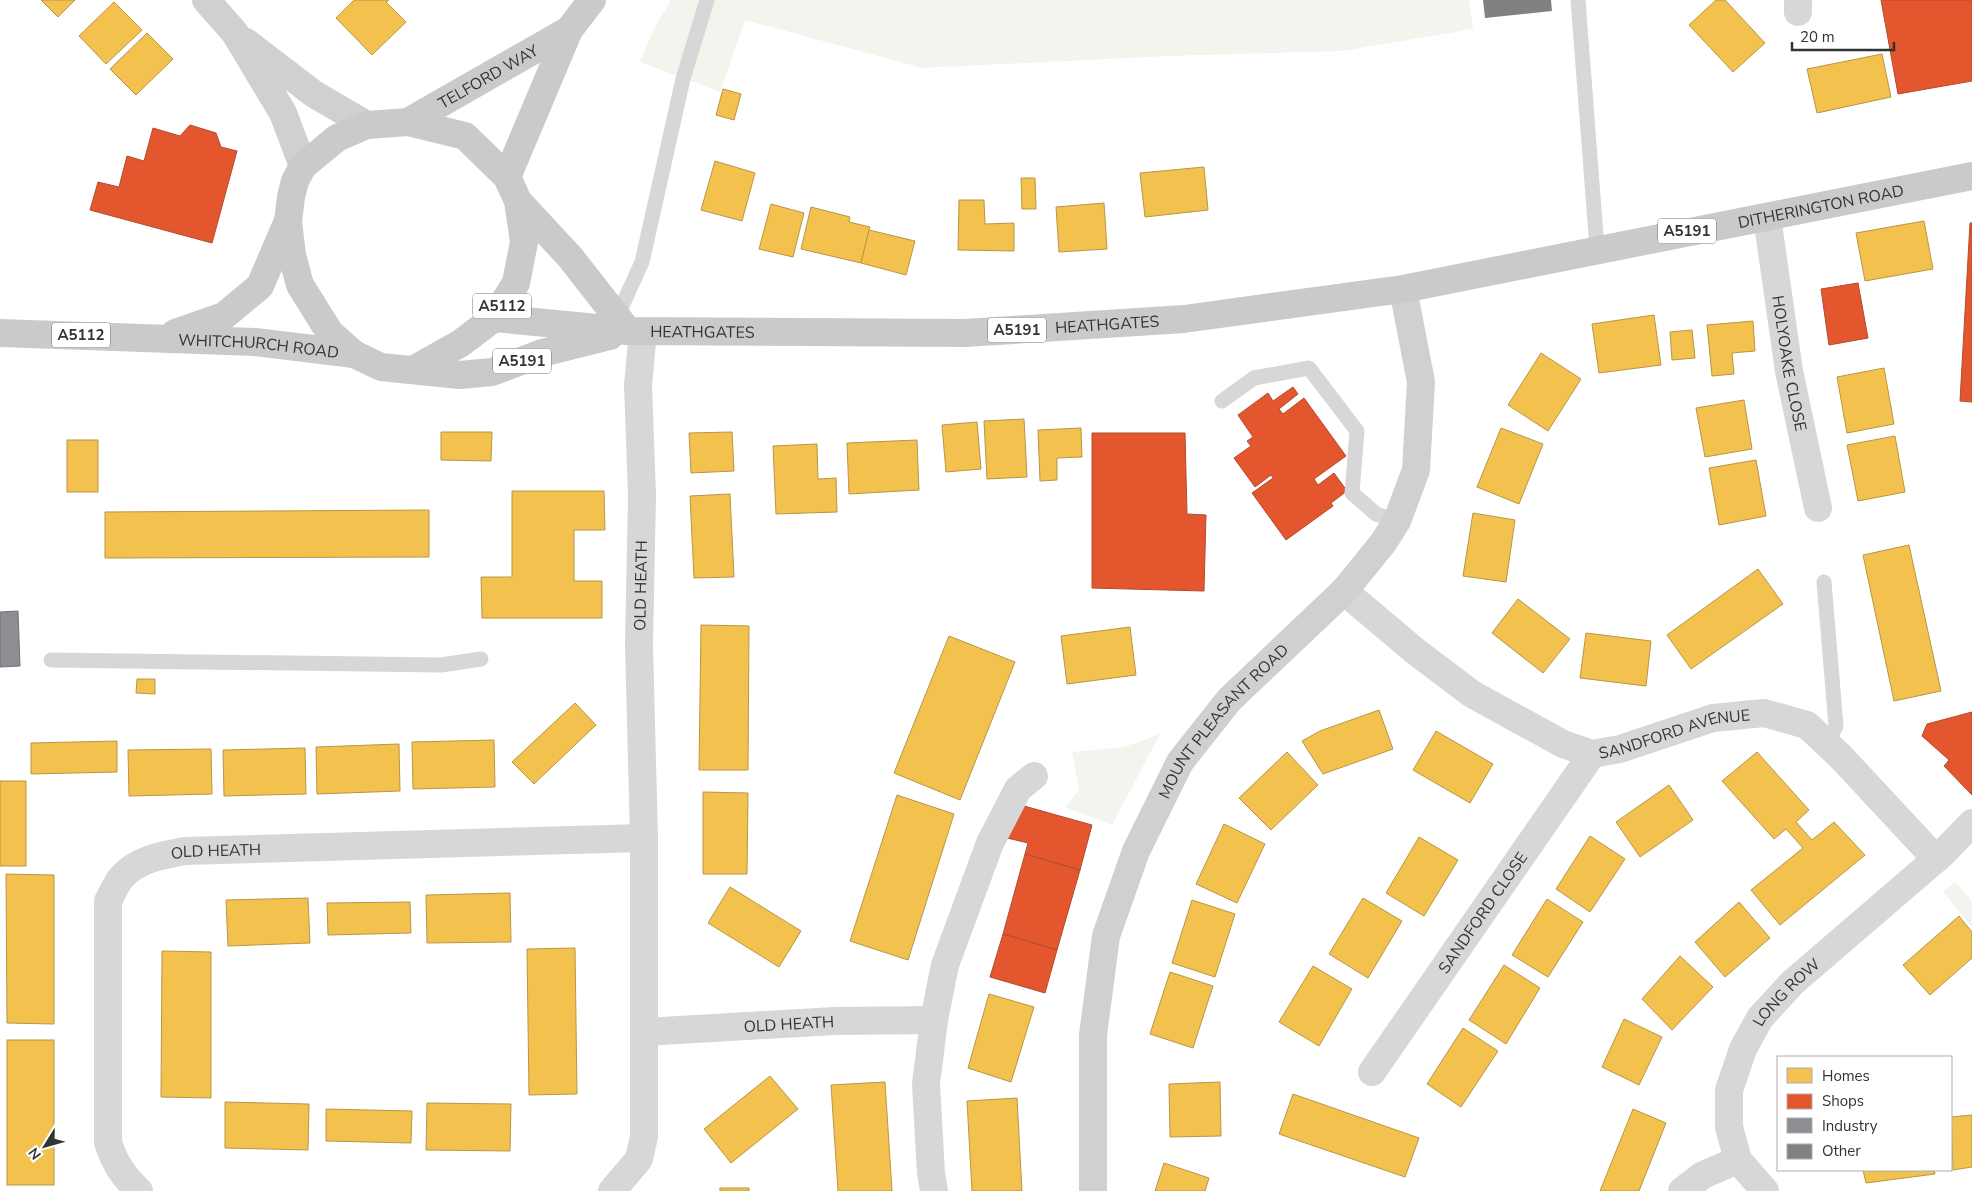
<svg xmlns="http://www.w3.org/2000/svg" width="1972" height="1191" font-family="'Nunito Sans',sans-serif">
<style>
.green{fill:#f1f5ed}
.homes{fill:#f2c14e;stroke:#b99646}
.shops{fill:#e4572e;stroke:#af4c30}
.industry{fill:#8d8d92;stroke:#727276}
.building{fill:#818181}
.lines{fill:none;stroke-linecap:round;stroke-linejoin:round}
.lane{stroke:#d7d7d7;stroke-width:15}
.street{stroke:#d7d7d7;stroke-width:28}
.secondary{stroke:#d0d0d0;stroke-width:28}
.primary{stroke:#cacaca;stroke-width:28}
.labels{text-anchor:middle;stroke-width:5;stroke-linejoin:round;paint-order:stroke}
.shield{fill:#fff;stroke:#707070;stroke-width:1}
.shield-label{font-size:15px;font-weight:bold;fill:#333}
.street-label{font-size:16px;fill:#333;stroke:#fff}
</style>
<rect width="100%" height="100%" fill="#fff"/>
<g class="green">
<polygon points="671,0 1469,0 1473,29 1342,51 1169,56 922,68 745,20 720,92 640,62 655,27"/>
<polygon points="1160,734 1112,825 1065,807 1079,790 1072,752 1124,747"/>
<polygon points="1955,882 1972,901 1972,927 1943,892"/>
</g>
<g class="homes">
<polygon points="41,0 75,0 58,17"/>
<polygon points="354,0 389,0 386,2 406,22 372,55 336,18"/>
<polygon points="1716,0 1725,0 1765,43 1733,72 1689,25"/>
<polygon points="114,2 142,30 106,64 79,36"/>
<polygon points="147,33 173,59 136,95 110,69"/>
<polygon points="1882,54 1891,97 1817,113 1807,69"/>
<polygon points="723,89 741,94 734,120 716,115"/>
<polygon points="715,161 755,173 742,221 701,210"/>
<polygon points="1204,167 1208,210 1145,217 1140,173"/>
<polygon points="1021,178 1035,178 1036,209 1022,209"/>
<polygon points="959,200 984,200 985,224 1014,223 1014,251 958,250"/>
<polygon points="1104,203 1107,249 1059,252 1056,207"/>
<polygon points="771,204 804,213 793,257 759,249"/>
<polygon points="811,207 850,217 849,222 870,227 861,263 801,249"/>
<polygon points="1924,221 1933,269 1865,281 1856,233"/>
<polygon points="869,230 915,241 906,275 861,263"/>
<polygon points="1654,315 1661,365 1599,373 1592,324"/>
<polygon points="1753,321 1755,351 1732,353 1734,374 1712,376 1707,325"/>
<polygon points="1692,330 1695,358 1672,360 1670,332"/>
<polygon points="1541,353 1581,379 1548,431 1508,405"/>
<polygon points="1884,368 1894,424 1847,433 1837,377"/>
<polygon points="1744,400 1752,449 1705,457 1696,408"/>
<polygon points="1024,419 1027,477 987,479 984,421"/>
<polygon points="977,422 981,469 946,472 942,425"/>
<polygon points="1081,428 1082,457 1057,458 1057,480 1040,481 1038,430"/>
<polygon points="1501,428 1543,444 1519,504 1477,487"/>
<polygon points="441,432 492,432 491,461 441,460"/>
<polygon points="732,432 734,471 691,473 689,433"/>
<polygon points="1895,436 1905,492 1858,501 1847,445"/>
<rect x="67" y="440" width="31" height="52"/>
<polygon points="917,440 919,490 849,494 847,443"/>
<polygon points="817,444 818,479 836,478 837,512 776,514 773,446"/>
<polygon points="1756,460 1766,516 1719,525 1709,468"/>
<polygon points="512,491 604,491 605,530 574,530 574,581 602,581 602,618 482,618 481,577 512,577"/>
<polygon points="730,494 734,577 694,578 690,496"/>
<polygon points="429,510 429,557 105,558 105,512"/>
<polygon points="1473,513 1515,520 1506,582 1463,576"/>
<polygon points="1909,545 1941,691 1894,701 1863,555"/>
<polygon points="1758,569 1783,604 1691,669 1667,635"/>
<polygon points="1518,599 1570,639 1543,673 1492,633"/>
<polygon points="701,625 749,626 748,770 699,770"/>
<polygon points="1130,627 1136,675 1067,684 1061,636"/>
<polygon points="1586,633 1651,641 1646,686 1580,678"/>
<polygon points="949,636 1015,662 960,800 894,773"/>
<polygon points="137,679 155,679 155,694 136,693"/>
<polygon points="575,703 596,725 534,784 512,762"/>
<polygon points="1379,710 1393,749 1323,774 1302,741 1320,731"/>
<polygon points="1436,731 1493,764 1470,803 1413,770"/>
<polygon points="494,740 495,787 413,789 412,742"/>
<polygon points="117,741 117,772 31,774 31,743"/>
<polygon points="399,744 400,791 317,794 316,747"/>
<polygon points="305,748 306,794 224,796 223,750"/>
<polygon points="211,749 212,794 129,796 128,750"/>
<polygon points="1287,752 1318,785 1271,830 1239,798"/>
<polygon points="1757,752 1809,810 1796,822 1812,840 1834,822 1865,855 1780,925 1751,890 1803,848 1786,829 1774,839 1722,781"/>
<rect x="0" y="781" width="26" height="85"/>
<polygon points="1669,785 1693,820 1640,857 1616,822"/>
<polygon points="703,792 748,793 747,874 703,874"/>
<polygon points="897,795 954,814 908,960 850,941"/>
<polygon points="1224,824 1265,844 1237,903 1196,884"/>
<polygon points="1590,836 1625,859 1590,912 1556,889"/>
<polygon points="1419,837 1458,860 1424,916 1386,893"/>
<polygon points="6,874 54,875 54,1024 7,1023"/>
<polygon points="730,887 801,931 779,967 708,923"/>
<polygon points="510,893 511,942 427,943 426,895"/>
<polygon points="308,898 310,943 228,946 226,900"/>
<polygon points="1363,898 1402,921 1368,978 1329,954"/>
<polygon points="1547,899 1583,922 1548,977 1512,955"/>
<polygon points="1192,900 1235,914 1215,977 1172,963"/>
<polygon points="410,902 411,933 328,935 327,903"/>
<polygon points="1739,902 1770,938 1725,977 1695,942"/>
<polygon points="1959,916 1972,932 1972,958 1930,995 1903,965"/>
<polygon points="575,948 577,1094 529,1095 527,949"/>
<polygon points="162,951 211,952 211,1098 161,1097"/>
<polygon points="1680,956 1713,987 1672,1030 1642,999"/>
<polygon points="1504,965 1540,988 1506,1044 1469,1020"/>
<polygon points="1313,966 1352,989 1319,1046 1279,1022"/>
<polygon points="1170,972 1213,986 1193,1048 1150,1034"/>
<polygon points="989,994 1034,1007 1011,1082 968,1068"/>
<polygon points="1624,1019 1662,1037 1639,1085 1602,1067"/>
<polygon points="1463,1028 1498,1051 1461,1107 1427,1084"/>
<rect x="7" y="1040" width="47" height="145"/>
<polygon points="770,1076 798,1109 731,1163 704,1129"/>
<polygon points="885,1082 892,1191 838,1191 831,1085"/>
<polygon points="1220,1082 1221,1136 1170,1137 1169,1084"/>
<polygon points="1293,1094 1419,1138 1405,1177 1279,1134"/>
<polygon points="1017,1098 1022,1191 972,1191 967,1101"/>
<polygon points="225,1102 309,1104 308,1150 225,1148"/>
<polygon points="427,1103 511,1104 510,1151 426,1150"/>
<polygon points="326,1109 412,1111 411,1143 326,1141"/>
<polygon points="1633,1109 1666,1123 1639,1191 1600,1191"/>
<polygon points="1972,1115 1972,1167 1953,1170 1951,1117"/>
<polygon points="1164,1163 1209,1178 1205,1191 1155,1191"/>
<polygon points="1863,1170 1934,1170 1935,1174 1866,1183"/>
<rect x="720" y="1188" width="29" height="3"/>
</g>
<g class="shops">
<polygon points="1881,0 1972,0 1972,81 1898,94"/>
<polygon points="190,125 216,133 221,147 237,151 212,243 90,210 98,182 119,187 127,156 144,161 153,128 180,136"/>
<polygon points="1970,223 1972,223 1972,402 1960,401"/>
<polygon points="1858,283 1868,338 1829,345 1821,289"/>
<polygon points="1293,387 1298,394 1279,409 1283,414 1304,398 1346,456 1314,479 1318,485 1334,473 1347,491 1331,503 1333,506 1286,540 1252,493 1273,478 1271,475 1255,487 1234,458 1251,446 1247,441 1253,437 1238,415 1268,393 1273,401"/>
<polygon points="1092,433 1185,433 1187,514 1206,515 1204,591 1092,588"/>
<polygon points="1972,712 1972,795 1944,766 1949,760 1922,736 1927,724"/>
<polygon points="1017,804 1092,825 1080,870 1025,854 1028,843 1007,838"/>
<polygon points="1025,854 1080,870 1057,950 1003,934"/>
<polygon points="1003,934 1057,950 1045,993 990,977"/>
</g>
<polygon class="industry" points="18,611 20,666 0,667 0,612"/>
<polygon class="building" points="1483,0 1551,0 1552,11 1485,18"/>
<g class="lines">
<g class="lane">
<polyline points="1578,0 1597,248"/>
<polyline points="617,317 642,262 683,79 707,0"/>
<polyline points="1222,401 1254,378 1309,368 1357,431 1352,493 1376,514 1397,521"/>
<polyline points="1824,582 1836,726 1827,744"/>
<polyline points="51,660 441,665 481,659"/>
</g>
<g class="street">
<polyline points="1798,0 1798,12"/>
<path id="s1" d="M1767 217 1789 371 1818 508"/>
<path id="s2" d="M1344 591 1415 651 1472 694 1563 744 1592 754 1620 749 1713 718 1764 713 1807 725 1840 756 1936 859"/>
<path id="s3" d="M644 1032 834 1021 934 1020"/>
<path id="s4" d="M1372 1072 1592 754"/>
<polyline points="1738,1160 1765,1191"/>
<path id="s5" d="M139 1191C123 1176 114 1162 108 1142V901C112 894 116 884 121 878 137 859 163 855 185 851L644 838"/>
<path id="s6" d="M612 1191 639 1159 644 1137V838L639 645 642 495 638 385 643 331"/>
<polyline points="934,1191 931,1173 926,1084 934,1020 945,965 990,843 1018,789 1034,776"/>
<path id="s7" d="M1682 1191 1703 1175 1738 1160 1729 1127V1090L1743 1049 1760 1018 1792 983 1942 854 1972 823"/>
</g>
<g class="secondary">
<polyline points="206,0 235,33 283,113 303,166"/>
<polyline points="246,42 314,94 367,125"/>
<path id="s8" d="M1093 1191V1035L1106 936 1136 851 1180 762 1229 700 1344 591 1383 543 1397 521 1416 470 1421 382 1403 289"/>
</g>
<g class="primary">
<path id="s9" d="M408 122 569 30"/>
<polyline points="507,177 569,30 592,0"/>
<polyline points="518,201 570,257 628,331"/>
<path id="s10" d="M494 318 628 331 965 333 1184 319 1403 289 1972 176"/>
<path id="s11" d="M0 333 255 342 354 354"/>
<polyline points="175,333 224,316 260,286 287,223"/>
<polyline points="413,370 461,343 494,318 516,283 524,242 518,201 507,177 465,136 408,122 367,125 337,138 303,166 295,181 291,197 288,222 292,255 300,285 330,333 354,354 381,367 460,375 492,372 542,353 610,336"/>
</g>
</g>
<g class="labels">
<g class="shield">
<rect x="1658" y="218.5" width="58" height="25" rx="4"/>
<rect x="473" y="293.5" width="58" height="25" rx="4"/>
<rect x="988" y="317.5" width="58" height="25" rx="4"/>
<rect x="52" y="322.5" width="58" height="25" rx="4"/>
<rect x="493" y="348.5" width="58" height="25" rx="4"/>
</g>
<g class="shield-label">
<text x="1687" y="236">A5191</text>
<text x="502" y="311">A5112</text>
<text x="1017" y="335">A5191</text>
<text x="81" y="340">A5112</text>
<text x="522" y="366">A5191</text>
</g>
<g class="street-label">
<text dy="6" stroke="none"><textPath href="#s9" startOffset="92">TELFORD WAY</textPath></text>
<text dy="6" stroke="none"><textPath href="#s10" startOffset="1338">DITHERINGTON ROAD</textPath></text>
<text dy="6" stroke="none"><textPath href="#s10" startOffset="614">HEATHGATES</textPath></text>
<text dy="6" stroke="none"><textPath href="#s10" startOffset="209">HEATHGATES</textPath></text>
<text dy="6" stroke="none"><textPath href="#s11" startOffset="259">WHITCHURCH ROAD</textPath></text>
<text dy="6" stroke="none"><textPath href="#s1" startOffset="148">HOLYOAKE CLOSE</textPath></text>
<text dy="6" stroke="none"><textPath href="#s6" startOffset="616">OLD HEATH</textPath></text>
<text dy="6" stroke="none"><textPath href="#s8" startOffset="504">MOUNT PLEASANT ROAD</textPath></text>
<text dy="6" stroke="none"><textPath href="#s2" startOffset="384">SANDFORD AVENUE</textPath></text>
<text dy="6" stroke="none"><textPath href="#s5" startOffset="428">OLD HEATH</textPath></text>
<text dy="6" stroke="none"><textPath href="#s4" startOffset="194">SANDFORD CLOSE</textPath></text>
<text dy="6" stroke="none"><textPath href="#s7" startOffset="251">LONG ROW</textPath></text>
<text dy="6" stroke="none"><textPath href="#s3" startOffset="145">OLD HEATH</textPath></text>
</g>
</g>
<rect x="1777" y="1056" width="175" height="115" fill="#ffffff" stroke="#adadad"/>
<rect x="1787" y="1068" width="25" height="15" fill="#f2c14e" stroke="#adadad"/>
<text x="1822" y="1081" font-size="15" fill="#333333">Homes</text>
<rect x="1787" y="1094" width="25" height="15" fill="#e4572e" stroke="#adadad"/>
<text x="1822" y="1106" font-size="15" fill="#333333">Shops</text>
<rect x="1787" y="1118" width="25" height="15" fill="#8d8d92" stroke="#adadad"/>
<text x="1822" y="1131" font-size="15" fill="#333333">Industry</text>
<rect x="1787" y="1144" width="25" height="15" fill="#818181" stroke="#adadad"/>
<text x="1822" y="1156" font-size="15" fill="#333333">Other</text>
<g transform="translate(45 1146) rotate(233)" stroke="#ffffff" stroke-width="4" paint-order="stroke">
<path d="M0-4L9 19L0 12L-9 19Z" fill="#333333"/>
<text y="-8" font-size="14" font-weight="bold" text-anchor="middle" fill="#333333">N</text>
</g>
<path d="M1792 42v8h102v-8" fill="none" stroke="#333333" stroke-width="2.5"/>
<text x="1800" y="42" font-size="15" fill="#333333" stroke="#ffffff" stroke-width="4" paint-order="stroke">20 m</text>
</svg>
